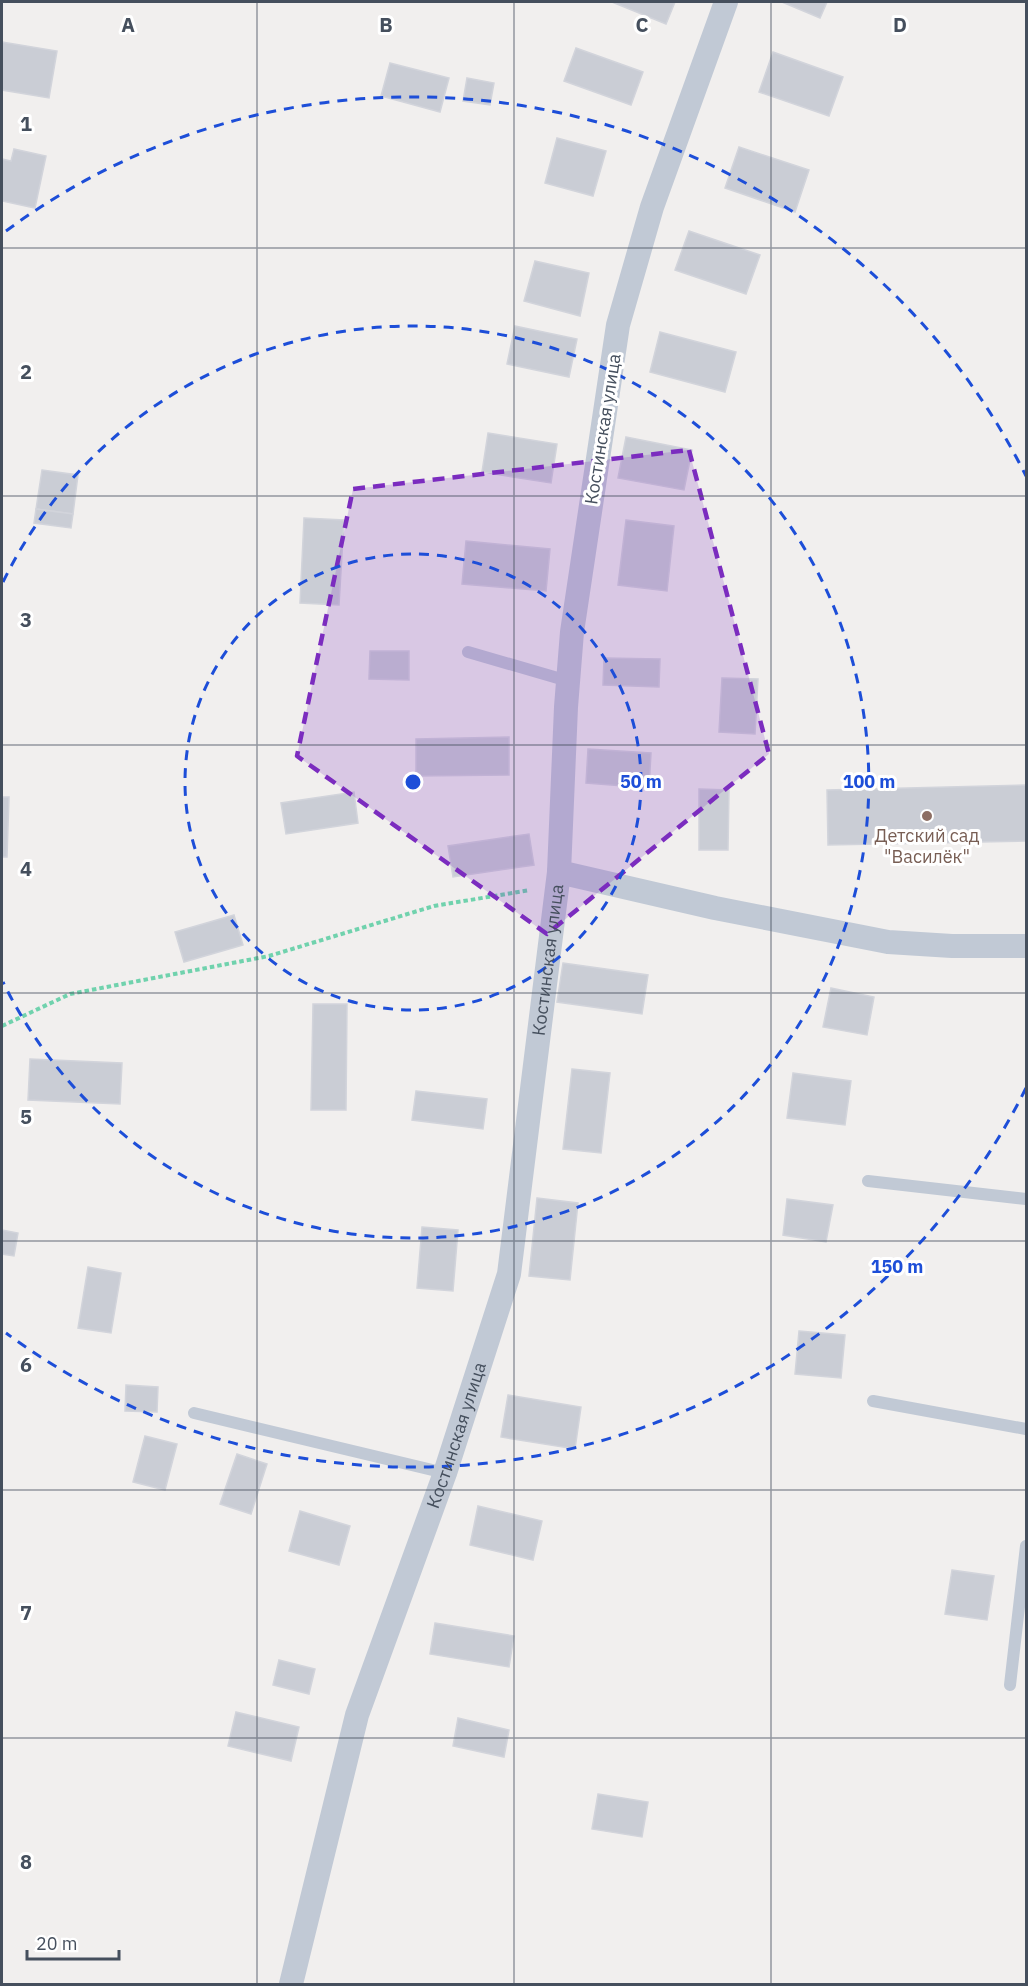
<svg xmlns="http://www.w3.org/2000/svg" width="1028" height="1986" font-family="'IBM Plex Sans',sans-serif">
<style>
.building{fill:#cacdd5;stroke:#d2d4db;stroke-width:1.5}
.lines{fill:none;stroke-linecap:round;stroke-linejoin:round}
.path{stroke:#70d2ad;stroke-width:4;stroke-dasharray:4.5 3;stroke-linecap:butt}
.lane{stroke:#c1c9d5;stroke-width:12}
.street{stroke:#c1c9d5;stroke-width:24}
.marked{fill:#7b2cbf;fill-opacity:0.2;stroke:#7b2cbf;stroke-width:4.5;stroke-dasharray:12 8;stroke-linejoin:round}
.grid{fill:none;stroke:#454f5d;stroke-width:1.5;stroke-opacity:0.55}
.ring{fill:none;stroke:#1d4ed8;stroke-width:3;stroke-dasharray:10 8}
.education-dot{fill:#8d6e63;stroke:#fff;stroke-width:2}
.labels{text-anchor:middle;stroke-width:6;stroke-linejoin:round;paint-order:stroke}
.street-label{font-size:18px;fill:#454f5d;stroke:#fff}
.education-label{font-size:18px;fill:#785e54;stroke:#fff}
.grid-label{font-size:20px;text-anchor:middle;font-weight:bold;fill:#454f5d;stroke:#fff;stroke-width:6;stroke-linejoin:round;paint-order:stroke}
.centre{fill:#1d4ed8;stroke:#fff;stroke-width:3}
.ring-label{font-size:18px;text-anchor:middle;font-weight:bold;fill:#1d4ed8;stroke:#fff;stroke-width:6;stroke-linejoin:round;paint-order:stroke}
</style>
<rect width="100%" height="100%" fill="#f1efee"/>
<g class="building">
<polygon points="612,2 675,2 666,24"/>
<polygon points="782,2 827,2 820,18"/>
<polygon points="2,42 57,51 49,98 2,90"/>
<polygon points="576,48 643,72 631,105 564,81"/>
<polygon points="773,52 843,77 829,116 759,92"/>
<polygon points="390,63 449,78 440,112 381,96"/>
<polygon points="467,78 494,83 490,105 463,101"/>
<polygon points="557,138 606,151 593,196 545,183"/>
<polygon points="739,147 809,170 795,212 725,188"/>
<polygon points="14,149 46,156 35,208 2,201 2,159 11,161"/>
<polygon points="689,231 760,255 746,294 675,270"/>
<polygon points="535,261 589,273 580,316 524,301"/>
<polygon points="515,326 577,339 569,377 507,364"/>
<polygon points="660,332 736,352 725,392 650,372"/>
<polygon points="488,433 557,444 551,483 482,472"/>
<polygon points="626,437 692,450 684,490 618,478"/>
<polygon points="42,470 78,475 73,514 36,509"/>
<polygon points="36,509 73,514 71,528 34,523"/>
<polygon points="304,518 344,520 339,605 300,603"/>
<polygon points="626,520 674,526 667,591 618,585"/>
<polygon points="466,541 550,549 546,591 462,584"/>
<polygon points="370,651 409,651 409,680 369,679"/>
<polygon points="604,658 660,659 659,687 603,685"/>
<polygon points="722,678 758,679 755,734 719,732"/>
<polygon points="509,737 509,775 416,776 416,739"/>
<polygon points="588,749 651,753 649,788 586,783"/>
<polygon points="1026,785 1026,841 828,845 827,790"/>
<polygon points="699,789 729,790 728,850 699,850"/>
<polygon points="354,792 358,823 286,834 281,803"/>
<polygon points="2,797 9,797 7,857 2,857"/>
<polygon points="529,834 534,865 453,877 448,846"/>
<polygon points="234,915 243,945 184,962 175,932"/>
<polygon points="563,963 648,975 642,1014 557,1002"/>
<polygon points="831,988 874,997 867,1035 823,1027"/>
<polygon points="313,1004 347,1004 346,1110 311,1110"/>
<polygon points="30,1059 122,1063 120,1104 28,1100"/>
<polygon points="572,1069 610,1073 601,1153 563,1149"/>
<polygon points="793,1073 851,1081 845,1125 787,1118"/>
<polygon points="416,1091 487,1099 483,1129 412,1120"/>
<polygon points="537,1198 578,1203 570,1280 529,1276"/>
<polygon points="787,1199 833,1205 826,1242 783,1235"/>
<polygon points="422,1227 458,1230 453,1291 417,1288"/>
<polygon points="2,1230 18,1233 14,1256 2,1254"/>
<polygon points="88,1267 121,1273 111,1333 78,1328"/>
<polygon points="799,1331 845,1335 841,1378 795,1374"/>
<polygon points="126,1385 158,1387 157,1412 125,1411"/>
<polygon points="508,1395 581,1407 575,1449 501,1437"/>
<polygon points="145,1436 177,1444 165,1490 133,1482"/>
<polygon points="237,1454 267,1464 251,1514 220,1504"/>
<polygon points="478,1506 542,1521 533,1560 470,1545"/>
<polygon points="300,1511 350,1526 339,1565 289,1551"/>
<polygon points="952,1570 994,1576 987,1620 945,1614"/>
<polygon points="435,1623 514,1636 509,1667 430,1654"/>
<polygon points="279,1660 315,1669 309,1694 273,1685"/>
<polygon points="236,1712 299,1727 291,1761 228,1746"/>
<polygon points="458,1718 509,1730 504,1757 453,1746"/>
<polygon points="598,1794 648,1802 642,1837 592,1829"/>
</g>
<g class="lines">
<polyline class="path" points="2,1026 70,994 269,956 434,906 530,890"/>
<g class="lane">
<polyline points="468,652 568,681"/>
<polyline points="868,1181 1026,1199"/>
<polyline points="873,1401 1026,1429"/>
<polyline points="194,1413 445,1473"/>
<polyline points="1010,1685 1026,1546"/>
</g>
<g class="street">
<polyline points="726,2 652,207 618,325 572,632 566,707 559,872 715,908 888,942 952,946 1026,946"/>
<path id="s1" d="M291 1984 357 1715 445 1473 509 1274 559 872"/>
</g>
</g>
<path class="marked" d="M689 450 769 754 547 934 297 756 353 489Z"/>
<path class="grid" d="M257 2V1984M514 2V1984M771 2V1984M2 248H1026M2 496H1026M2 745H1026M2 993H1026M2 1241H1026M2 1490H1026M2 1738H1026"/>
<g class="ring">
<circle cx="413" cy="782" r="228"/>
<path d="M3 582A456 456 0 1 1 3 982"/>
<path d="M1026 1088A685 685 0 0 1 6 1333M6 231A685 685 0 0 1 1026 476"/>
</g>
<circle class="education-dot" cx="927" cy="816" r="6"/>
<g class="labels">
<g class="street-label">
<text transform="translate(603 429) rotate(-81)" y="6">Костинская улица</text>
<text dy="6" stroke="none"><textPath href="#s1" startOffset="1060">Костинская улица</textPath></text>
<text dy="6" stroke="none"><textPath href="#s1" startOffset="574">Костинская улица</textPath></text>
</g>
<g class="education-label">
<text x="927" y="842">Детский сад<tspan x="927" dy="21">"Василёк"</tspan></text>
</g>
</g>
<g class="grid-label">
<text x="128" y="32">A</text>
<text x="386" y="32">B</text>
<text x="642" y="32">C</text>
<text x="900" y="32">D</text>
<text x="26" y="131">1</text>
<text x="26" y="379">2</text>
<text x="26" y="627">3</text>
<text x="26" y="876">4</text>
<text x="26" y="1124">5</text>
<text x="26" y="1372">6</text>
<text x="26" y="1620">7</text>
<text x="26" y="1869">8</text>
</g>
<circle cx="413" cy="782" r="9" class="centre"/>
<g class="ring-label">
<text x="641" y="788">50 m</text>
<text x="869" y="788">100 m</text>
<text x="897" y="1273">150 m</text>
</g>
<rect width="1028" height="1986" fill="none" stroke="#454f5d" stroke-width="6"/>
<path d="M27 1950v9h92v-9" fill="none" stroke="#454f5d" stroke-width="3"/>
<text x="36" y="1950" font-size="18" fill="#454f5d" stroke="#ffffff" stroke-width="4.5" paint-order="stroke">20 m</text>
</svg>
